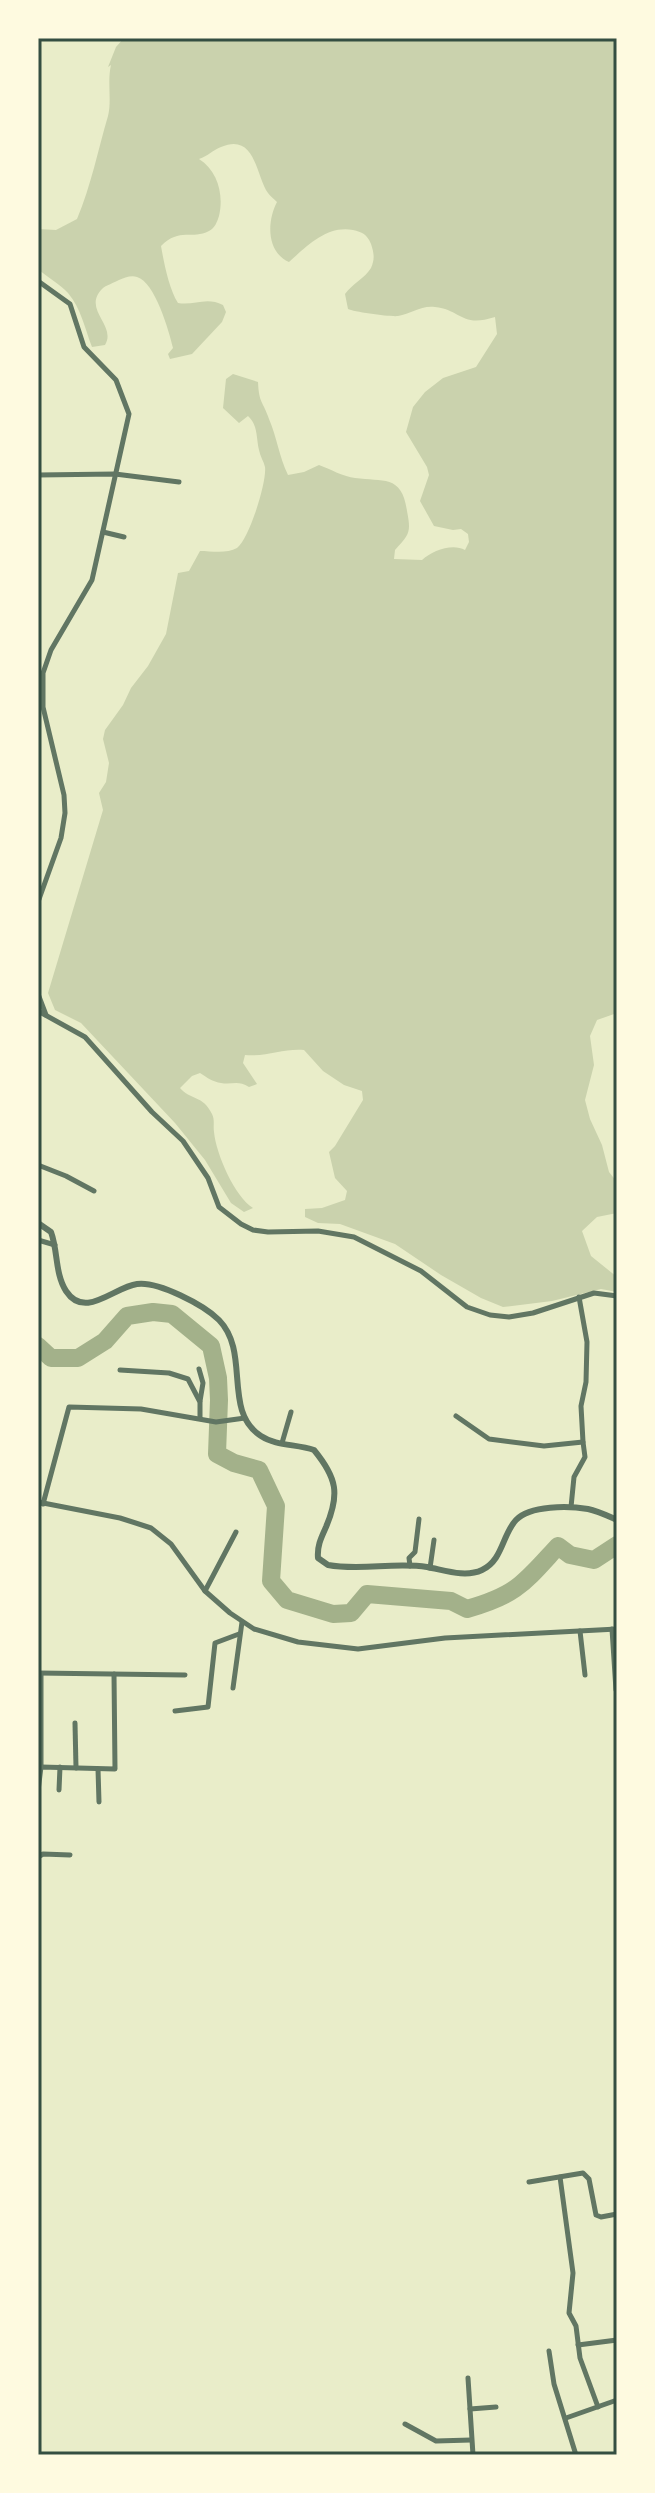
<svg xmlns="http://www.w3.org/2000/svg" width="655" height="2493" font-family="'PT Sans',sans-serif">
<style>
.green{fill:#cad2ad}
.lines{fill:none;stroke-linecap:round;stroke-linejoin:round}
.river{stroke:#a3b18a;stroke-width:18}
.minor{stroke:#617663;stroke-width:5}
.tertiary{stroke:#617663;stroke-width:6}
.neatline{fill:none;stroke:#344e41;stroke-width:3}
</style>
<rect width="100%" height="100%" fill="#e9edc9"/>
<path class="green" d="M124 38H617V1013L597 1020 590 1036 594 1065 585 1100 590 1119 602 1145 609 1172 617 1182V1213L597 1217 582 1231 591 1256 617 1277V1292L601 1289 552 1301 503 1307 481 1298 441 1275 395 1244 340 1224 318 1223 305 1217V1209L322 1208 345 1200 347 1191 335 1178 329 1152 335 1146 363 1100 362 1091 344 1085 323 1071 304 1050C285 1048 266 1057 245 1055L243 1063 257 1084 249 1087C238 1080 232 1085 221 1083 213 1082 206 1077 200 1073L192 1076 180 1088C190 1100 203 1095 212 1114 215 1120 213 1126 214 1132 216 1154 235 1197 253 1208L244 1212 231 1203 205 1160 175 1123 81 1023 55 1010 48 993 103 810 99 793 106 782 109 763 103 739 105 730 123 705 131 688 148 666 166 634 178 573 189 571 200 551C211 551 227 554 237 548 249 539 267 482 265 467 264 462 260 456 259 450 256 437 258 425 248 416L239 423 223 408 226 379 233 374 258 382C259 404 263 401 269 419 277 438 279 456 288 475L304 472 319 465C330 469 344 477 355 478 383 482 402 474 407 511 411 532 410 534 395 550L394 559 422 560C432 551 452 543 465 550L469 542 468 534 461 529 453 530 434 526 420 501 429 475 427 467 406 432 413 407 425 392 443 378 476 367 497 334 495 317C461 328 462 310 435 307 421 305 411 314 398 316 391 317 354 312 348 309L345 294C352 284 365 278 371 268 375 259 374 253 371 244 367 234 362 232 353 230 327 225 307 246 289 262 266 252 267 221 277 202 274 199 270 196 268 193 256 177 256 132 221 147 213 150 208 156 199 159 218 171 224 195 219 216 217 222 215 228 209 231 192 240 180 227 161 246 164 263 169 289 178 303 194 306 206 296 223 305L226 312 222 322 192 354 170 359 168 354 173 348C169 331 155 282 137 277 131 275 124 278 119 280 114 283 106 285 102 289 82 310 117 325 105 345L92 347C85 329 81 308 68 293 61 285 47 277 38 269V229L56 230 77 219C91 186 98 150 108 116 112 100 107 82 111 65L108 67 116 47Z"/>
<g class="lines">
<path class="river" d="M38 1346 51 1358H78L105 1341 127 1316 153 1312 172 1314 211 1346 218 1378 219 1400 217 1454 234 1463 259 1470 276 1506 271 1581 287 1600 333 1614 351 1613 367 1594 451 1601 467 1609C517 1595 524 1583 558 1546L570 1555 594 1560 617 1545"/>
<g class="minor">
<polyline points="38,281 70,304 84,347 116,380 129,414 92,580 51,650 43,673 43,707 64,795 65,813 61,838 38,902"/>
<polyline points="38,475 115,474 179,482"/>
<polyline points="103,532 124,537"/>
<polyline points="38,994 46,1015"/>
<polyline points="38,1011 85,1037 152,1112 183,1141 208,1178 219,1207 241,1224 253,1230 268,1232 318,1231 354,1237 421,1271 467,1307 490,1315 509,1317 533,1313 594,1293 617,1296"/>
<polyline points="38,1165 66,1176 94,1191"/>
<polyline points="38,1240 55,1245"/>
<polyline points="579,1297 587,1342 586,1382 581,1406 583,1442"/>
<polyline points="199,1369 203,1383 200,1401"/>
<polyline points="120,1370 169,1373 188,1379 200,1402 200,1418"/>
<polyline points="456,1416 489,1439 544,1446 583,1442 585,1457 574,1477 571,1507"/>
<polyline points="282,1443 291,1412"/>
<polyline points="38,1502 120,1518 151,1528 171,1544 205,1591 230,1613 254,1629 298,1642 358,1649 445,1638 617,1629"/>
<polyline points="43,1504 69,1407 141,1409 216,1422 245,1418"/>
<polyline points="410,1566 409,1558 415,1552 419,1519"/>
<polyline points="430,1568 434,1540"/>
<polyline points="205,1591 236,1532"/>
<polyline points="612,1629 616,1690"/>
<polyline points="580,1631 585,1675"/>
<polyline points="38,1673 185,1675"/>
<polyline points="41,1674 41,1767"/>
<polyline points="233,1688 242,1622"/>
<polyline points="175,1711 208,1707 215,1643 239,1634"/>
<polyline points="75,1723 76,1768"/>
<polyline points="98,1769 99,1802"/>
<polyline points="59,1790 60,1767"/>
<polyline points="38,1791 41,1767 115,1769 114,1674"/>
<polyline points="38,1857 43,1854 70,1855"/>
<polyline points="560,2177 573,2273 569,2313 576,2326 580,2358 598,2407"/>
<polyline points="529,2182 583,2173 589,2179 596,2215 601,2217 617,2214"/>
<polyline points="578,2345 617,2340"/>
<polyline points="549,2351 554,2384 576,2455"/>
<polyline points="468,2378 473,2455"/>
<polyline points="470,2409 496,2407"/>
<polyline points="566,2418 617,2400"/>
<polyline points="405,2424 436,2441 471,2440"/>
</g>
<path class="tertiary" d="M38 1223 51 1232C58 1251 55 1274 66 1291 85 1320 114 1287 137 1284 158 1281 204 1305 219 1320 251 1353 222 1411 261 1436 276 1446 297 1444 314 1450 337 1478 340 1494 326 1527 321 1538 317 1546 318 1558L328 1565C360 1571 394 1562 427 1567 444 1570 465 1578 482 1570 503 1560 502 1535 516 1520 530 1505 569 1506 588 1509 598 1511 608 1516 617 1520"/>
</g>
<rect width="655" height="2493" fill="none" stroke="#fefae0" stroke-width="80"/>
<rect x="40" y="40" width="575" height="2413" class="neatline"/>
</svg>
